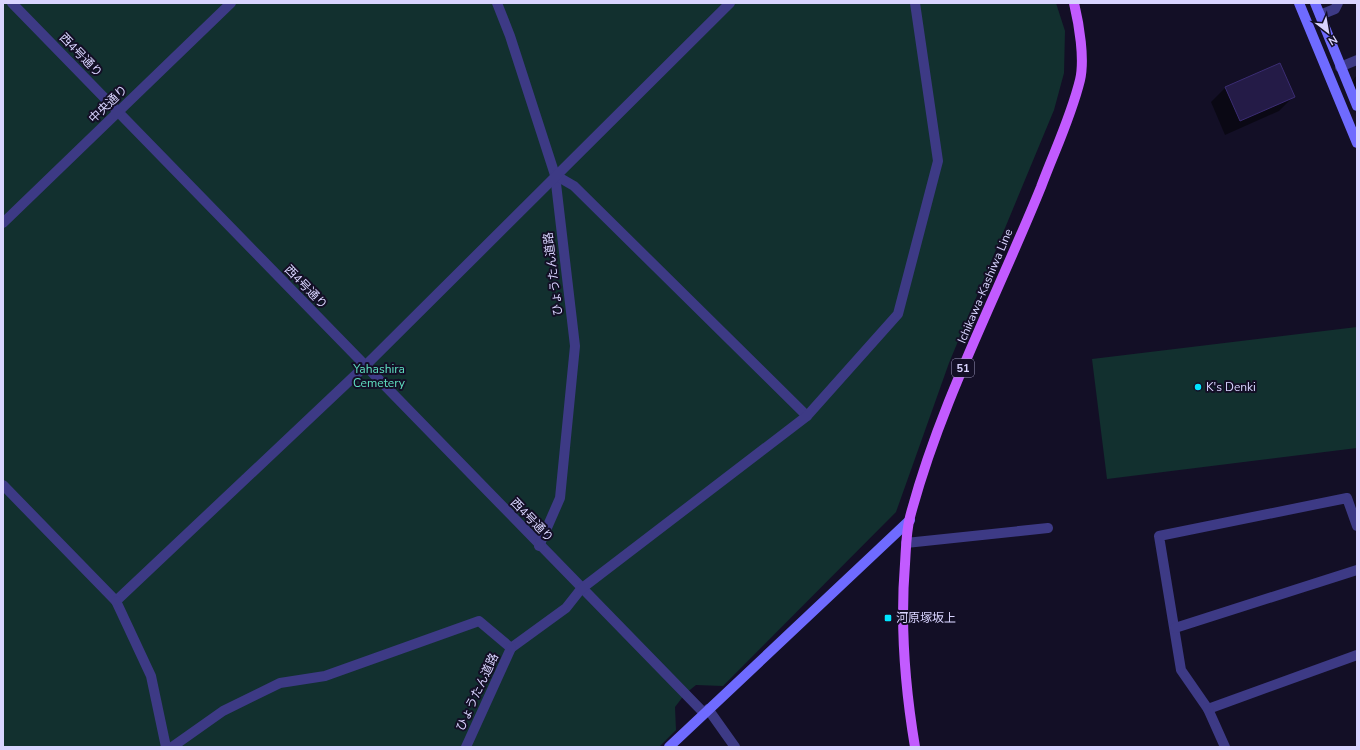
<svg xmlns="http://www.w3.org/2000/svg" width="1360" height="750" font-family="'Nunito Sans','Noto Sans JP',sans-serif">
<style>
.green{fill:#12302f}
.shadow{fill:#0007}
.building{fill:#241b47;stroke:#3b2d73}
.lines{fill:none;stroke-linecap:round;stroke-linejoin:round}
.lane{stroke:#3d3a85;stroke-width:10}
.street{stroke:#3d3a85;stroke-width:10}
.secondary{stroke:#6f6bff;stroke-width:10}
.primary{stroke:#c25bff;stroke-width:10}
.poi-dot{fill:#00e5ff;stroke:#130f26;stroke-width:1.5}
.labels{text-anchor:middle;stroke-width:4;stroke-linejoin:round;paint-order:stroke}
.shield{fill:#130f26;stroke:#9e99be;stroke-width:1}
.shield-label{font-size:11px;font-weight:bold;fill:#d9d4ff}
.street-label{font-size:12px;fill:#d9d4ff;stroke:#130f26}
.park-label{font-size:12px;fill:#5fe0c0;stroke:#130f26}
.poi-label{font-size:12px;fill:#d9d4ff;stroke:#130f26;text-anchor:start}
</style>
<rect width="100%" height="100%" fill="#130f26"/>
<g class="green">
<polygon points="3,3 1056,3 1065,31 1064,73 1054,110 949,363 896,512 723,686 696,685 685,694 675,707 676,730 659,747 3,747"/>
<polygon points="1357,327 1357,448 1107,479 1092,359"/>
</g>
<g class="shadow">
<polygon points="1074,3 1093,3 1074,5"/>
<polygon points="1280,64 1294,96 1279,111 1225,135 1211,102 1225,88"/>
<polygon points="1357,75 1357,93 1352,81"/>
</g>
<polygon class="building" points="1280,63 1295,97 1240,121 1225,87"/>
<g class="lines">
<g class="lane">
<polyline points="12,3 704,713"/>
<polyline points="497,3 510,36 555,175 575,346 560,498 539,546"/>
<polyline points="555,175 574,186 807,416"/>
<polyline points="3,223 231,3"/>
<polyline points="3,485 116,601 365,366 730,3"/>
<polyline points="116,601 151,676 166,747"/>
<polyline points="172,747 223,711 280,683 325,676 479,621 511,648 566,608 581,589 807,416 898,314 938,161 915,3"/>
<polyline points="466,747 511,648"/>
</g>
<g class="street">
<polyline points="1320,15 1335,9 1338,3"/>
<polyline points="1340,67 1357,60"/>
<polyline points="1357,526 1347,498 1159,536 1181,670 1208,709 1357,655"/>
<polyline points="906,543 1048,528"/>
<polyline points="1175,628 1357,570"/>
<polyline points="708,709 735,747"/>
<polyline points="1208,709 1225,747"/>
</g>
<g class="secondary">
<polyline points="1299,3 1357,143"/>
<polyline points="1315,3 1357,106"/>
<polyline points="669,747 910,520"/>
</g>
<path class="primary" d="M915 747C905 687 900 625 905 564 906 549 906 532 910 517 940 403 997 296 1041 187 1054 152 1071 117 1080 80 1085 59 1079 24 1074 3"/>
</g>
<g class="poi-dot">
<circle cx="1198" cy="387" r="4"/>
<rect x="884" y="614" width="8" height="8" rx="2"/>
</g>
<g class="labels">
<rect class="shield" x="952" y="359" width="22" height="18" rx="3"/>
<g class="shield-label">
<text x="963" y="372">51</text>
</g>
<g class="street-label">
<text transform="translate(81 55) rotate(46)" y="4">西4号通り</text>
<text transform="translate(108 104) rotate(-44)" y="4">中央通り</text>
<text transform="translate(553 274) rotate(-97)" y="4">ひょうたん道路</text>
<text transform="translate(985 286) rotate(-67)" y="4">Ichikawa-Kashiwa Line</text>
<text transform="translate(306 287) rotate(46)" y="4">西4号通り</text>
<text transform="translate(532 520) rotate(46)" y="4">西4号通り</text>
<text transform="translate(477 692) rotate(-65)" y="4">ひょうたん道路</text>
</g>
<g class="park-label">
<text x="379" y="373">Yahashira<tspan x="379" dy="14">Cemetery</tspan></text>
</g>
<g class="poi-label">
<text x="1206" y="391">K's Denki</text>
<text x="896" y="622">河原塚坂上</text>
</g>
</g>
<rect width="1360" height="750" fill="none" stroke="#d9d4ff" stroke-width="8"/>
<g transform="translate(1328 32) rotate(149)" stroke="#130f26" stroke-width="3" paint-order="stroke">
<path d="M0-3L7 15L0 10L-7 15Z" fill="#d9d4ff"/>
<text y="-6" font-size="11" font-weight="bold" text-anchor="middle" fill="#d9d4ff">N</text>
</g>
</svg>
